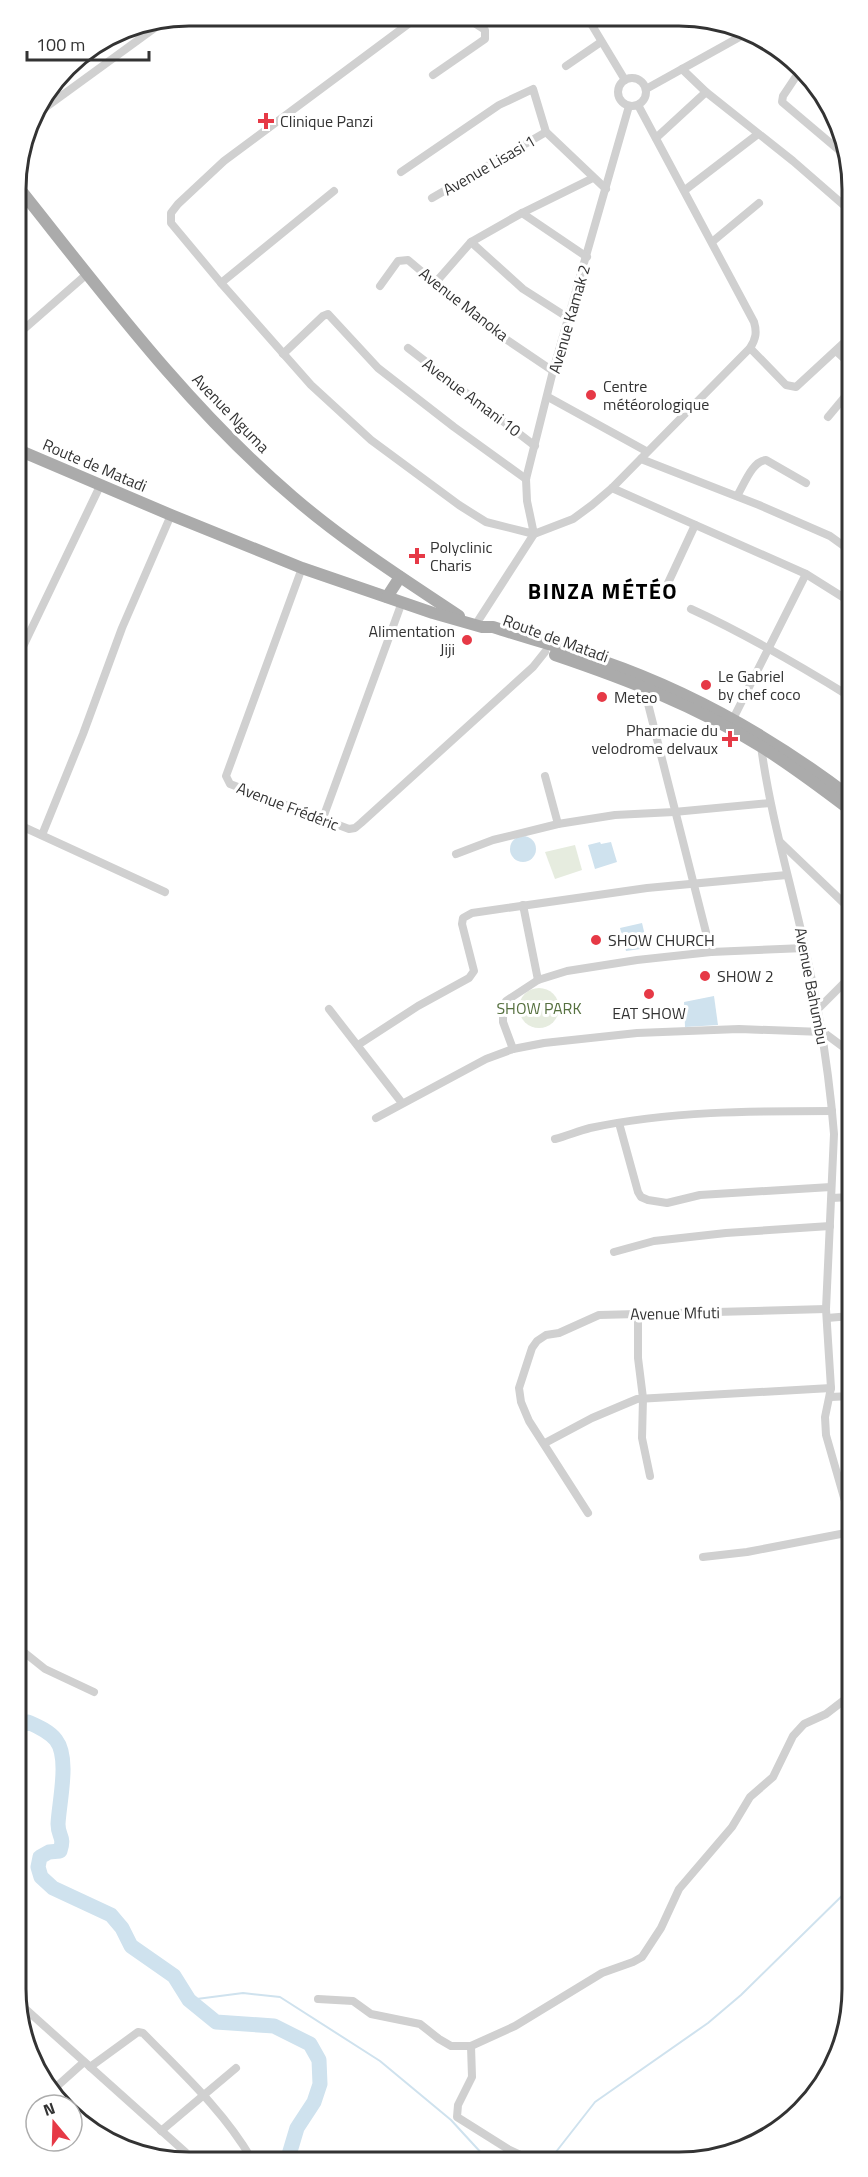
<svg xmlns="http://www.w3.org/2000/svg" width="868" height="2177" font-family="'Titillium Web',sans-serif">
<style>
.green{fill:#e6ecdf}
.water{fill:#cfe2ee}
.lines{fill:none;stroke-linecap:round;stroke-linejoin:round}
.stream{stroke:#cfe2ee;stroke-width:2}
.river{stroke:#cfe2ee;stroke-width:15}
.minor{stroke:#d0d0d0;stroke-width:8}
.primary{stroke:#ababab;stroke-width:12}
.poi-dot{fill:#e63946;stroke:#fff;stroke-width:2}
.labels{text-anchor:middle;stroke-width:6;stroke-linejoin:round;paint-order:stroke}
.poi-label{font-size:16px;fill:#333;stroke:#fff;text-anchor:start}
.street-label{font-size:16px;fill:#333;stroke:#fff}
.park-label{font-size:16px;fill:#56703f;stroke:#fff}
.district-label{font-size:22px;font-weight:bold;letter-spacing:1.5px;fill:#000;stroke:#fff}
.rim{fill:none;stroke:#333;stroke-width:3}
</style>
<rect width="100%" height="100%" fill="#fff"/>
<g class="green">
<polygon points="575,845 582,870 555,879 545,852"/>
<circle cx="539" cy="1008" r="20"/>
</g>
<g class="water">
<circle cx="523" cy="849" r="13"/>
<polygon points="600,842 601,844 611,842 617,862 595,869 588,845"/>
<polygon points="642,923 648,948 626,951 620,928"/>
<polygon points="714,996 718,1025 685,1027 684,1002"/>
</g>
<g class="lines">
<g class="stream">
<polyline points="189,2000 243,1993 280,1997 380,2061 451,2120 485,2157"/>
<polyline points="552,2157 595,2102 708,2023 741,1995 852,1886"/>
</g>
<path class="river" d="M20 1726 28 1722C37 1726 49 1731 56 1740 70 1758 59 1802 58 1824 58 1837 65 1836 60 1851L49 1852 40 1857 38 1867 41 1877 53 1888 111 1915 122 1928 131 1946 174 1976 189 2000 216 2022 274 2026 310 2044 319 2060 320 2084 314 2102 297 2128 288 2158"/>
<g class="minor">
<polyline points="419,16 224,161 178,204 171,213 171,223 221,283 311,385 371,440 459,505 486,522 534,534 527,501 526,479 553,371 629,106"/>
<polyline points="587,17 625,80"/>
<polyline points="566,66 601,42"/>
<polyline points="682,69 706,92 793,161 847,208"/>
<polyline points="801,69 783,96 782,102 847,157"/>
<polyline points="433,75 485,39 485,30 465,17"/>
<circle cx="632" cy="92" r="14"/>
<polyline points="646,89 745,34"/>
<polyline points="31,118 167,19"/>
<polyline points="656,138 706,92"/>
<polyline points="401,172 499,105 533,89 546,132 606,189"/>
<polyline points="685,190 758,134"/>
<polyline points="432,198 546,132"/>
<polyline points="522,213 587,257"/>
<polyline points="471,242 523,289 570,319"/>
<polyline points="712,242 759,203"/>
<polyline points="436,282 471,242 522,213 593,178"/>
<polyline points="221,283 334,191"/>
<polyline points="380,286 398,261 408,260 485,325 553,371"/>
<polyline points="16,336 87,274"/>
<polyline points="408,348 535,446"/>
<polyline points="750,348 786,385 796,387 848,339"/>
<polyline points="836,351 848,362"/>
<polyline points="283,354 323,316 328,314 378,368 454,427 526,479"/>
<polyline points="548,397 646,451"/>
<polyline points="828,417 848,393"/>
<polyline points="641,459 759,505 830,536 848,549"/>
<polyline points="612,488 806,574 849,601"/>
<path d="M737 496C744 485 752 461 766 460L806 483"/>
<polyline points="302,568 226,776 230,784 349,829 355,828 361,823 533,667 545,652"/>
<polyline points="668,583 695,525"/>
<path d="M691 609C746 634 797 664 849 696"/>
<path d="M476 624 534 534 573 519 592 505 612 488 750 348C756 339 757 332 754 322L638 105"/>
<polyline points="17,659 100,486"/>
<polyline points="644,688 711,952"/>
<polyline points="733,719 806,574"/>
<path d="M761 746C770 814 790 880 805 948 819 1009 829 1071 834 1134L826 1309 831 1388 825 1417 826 1435 851 1522"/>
<polyline points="545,776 558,824"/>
<polyline points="323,818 402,602"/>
<polyline points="17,824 165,892"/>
<polyline points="42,835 83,734 122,628 171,515"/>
<polyline points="780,842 849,908"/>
<polyline points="456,854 493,840 558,824 615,815 674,812 770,803"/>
<polyline points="523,905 538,980"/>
<polyline points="329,1009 402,1103"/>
<polyline points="818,1009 850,977"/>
<polyline points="358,1045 418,1006 469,978 474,971 462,924 463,918 472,913 647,888 787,875"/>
<polyline points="513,1049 503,1022 503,1011 506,1001 538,980 567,971 637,960 711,952 805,948"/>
<polyline points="376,1118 486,1059 513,1049 544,1043 637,1033 739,1029 823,1032 850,1052"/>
<polyline points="619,1123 638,1192 641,1197 648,1200 667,1203 700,1195 831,1187"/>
<path d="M555 1139C567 1136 578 1131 590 1128 670 1111 751 1111 832 1111"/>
<polyline points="832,1198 850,1197"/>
<polyline points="614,1252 654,1241 726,1233 830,1226"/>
<polyline points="638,1313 638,1358 643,1398 642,1438 650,1476"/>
<polyline points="827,1318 851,1316"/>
<polyline points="831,1397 851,1396"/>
<polyline points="545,1443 592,1418 637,1399 831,1388"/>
<polyline points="588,1513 529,1421 521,1402 519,1388 532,1348 537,1341 546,1335 559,1333 599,1315 826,1309"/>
<polyline points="703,1557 747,1552 851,1532"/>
<polyline points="20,1649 45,1669 94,1692"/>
<polyline points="318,1999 353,2001 371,2014 420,2024 439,2039 451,2046 471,2046 515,2026 602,1973 633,1962 642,1957 661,1928 679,1889 732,1827 750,1797 773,1777 793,1736 804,1724 826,1714 852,1694"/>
<polyline points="21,2005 193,2159"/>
<polyline points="471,2046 472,2077 458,2105 457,2117 508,2149 525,2157"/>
<path d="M90 2067 138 2032 143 2033C181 2072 223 2110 251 2158"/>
<polyline points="55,2088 84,2062"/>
<polyline points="161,2131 236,2068"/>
</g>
<g class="primary">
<path d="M15 183C102 292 186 406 293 497 344 541 402 578 459 616"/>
<path d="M16 449 171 515 302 568 433 613 482 627H493C530 639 567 649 602 661 692 692 774 739 849 796"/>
<polyline points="387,597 400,577"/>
<path d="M555 655C626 679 696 706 760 746 791 765 820 787 849 809"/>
</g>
</g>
<g class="poi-dot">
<path d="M263 112h6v6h6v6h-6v6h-6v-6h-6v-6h6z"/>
<circle cx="591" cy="395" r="6"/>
<path d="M414 547h6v6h6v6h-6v6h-6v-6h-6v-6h6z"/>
<circle cx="467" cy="640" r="6"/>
<circle cx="706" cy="685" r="6"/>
<circle cx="602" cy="697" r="6"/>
<path d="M727 730h6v6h6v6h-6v6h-6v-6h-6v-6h6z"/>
<circle cx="596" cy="940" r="6"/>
<circle cx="705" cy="976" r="6"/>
<circle cx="649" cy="994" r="6"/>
</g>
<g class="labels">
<g class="poi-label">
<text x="280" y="127">Clinique Panzi</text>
<text x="603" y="392">Centre<tspan x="603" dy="18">météorologique</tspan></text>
<text x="430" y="553">Polyclinic<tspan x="430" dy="18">Charis</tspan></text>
<text x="455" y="637" text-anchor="end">Alimentation<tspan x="455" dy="18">Jiji</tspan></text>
<text x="718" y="682">Le Gabriel<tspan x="718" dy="18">by chef coco</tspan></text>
<text x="614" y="703">Meteo</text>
<text x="718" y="736" text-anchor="end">Pharmacie du<tspan x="718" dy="18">velodrome delvaux</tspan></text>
<text x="608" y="946">SHOW CHURCH</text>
<text x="717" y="982">SHOW 2</text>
<text x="649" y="1019" text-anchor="middle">EAT SHOW</text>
</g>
<g class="street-label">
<text transform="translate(489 165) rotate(-30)" y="6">Avenue Lisasi 1</text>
<text transform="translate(464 304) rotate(38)" y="6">Avenue Manoka</text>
<text transform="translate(569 319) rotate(-74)" y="6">Avenue Kamak 2</text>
<text transform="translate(472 397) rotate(37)" y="6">Avenue Amani 10</text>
<text transform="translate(231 413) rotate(46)" y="6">Avenue Nguma</text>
<text transform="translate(95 465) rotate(23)" y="6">Route de Matadi</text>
<text transform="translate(556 638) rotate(20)" y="6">Route de Matadi</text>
<text transform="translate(288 806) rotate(21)" y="6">Avenue Frédéric</text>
<text transform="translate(812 986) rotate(79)" y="6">Avenue Bahumbu</text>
<text transform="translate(675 1313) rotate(-1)" y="6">Avenue Mfuti</text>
</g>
<g class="park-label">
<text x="539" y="1014">SHOW PARK</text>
</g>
<g class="district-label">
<text x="603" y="599">BINZA MÉTÉO</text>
</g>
</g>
<path d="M0 0H868V2177H0ZM189 26H679A163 163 0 0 1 842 189V1989A163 163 0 0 1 679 2152H189A163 163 0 0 1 26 1989V189A163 163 0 0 1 189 26Z" fill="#fff" fill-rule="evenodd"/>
<path class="rim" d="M189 26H679A163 163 0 0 1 842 189V1989A163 163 0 0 1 679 2152H189A163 163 0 0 1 26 1989V189A163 163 0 0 1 189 26Z"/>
<g transform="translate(54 2123) rotate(341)"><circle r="28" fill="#ffffff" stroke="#adadad" stroke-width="1.5"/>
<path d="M0-4.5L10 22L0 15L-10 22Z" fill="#e63946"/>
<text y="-9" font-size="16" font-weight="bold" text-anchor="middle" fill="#333333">N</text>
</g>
<path d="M27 51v9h122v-9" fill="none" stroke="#333333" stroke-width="3"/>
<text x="36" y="51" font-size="18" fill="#333333" stroke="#ffffff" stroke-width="4.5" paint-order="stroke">100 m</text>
</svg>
